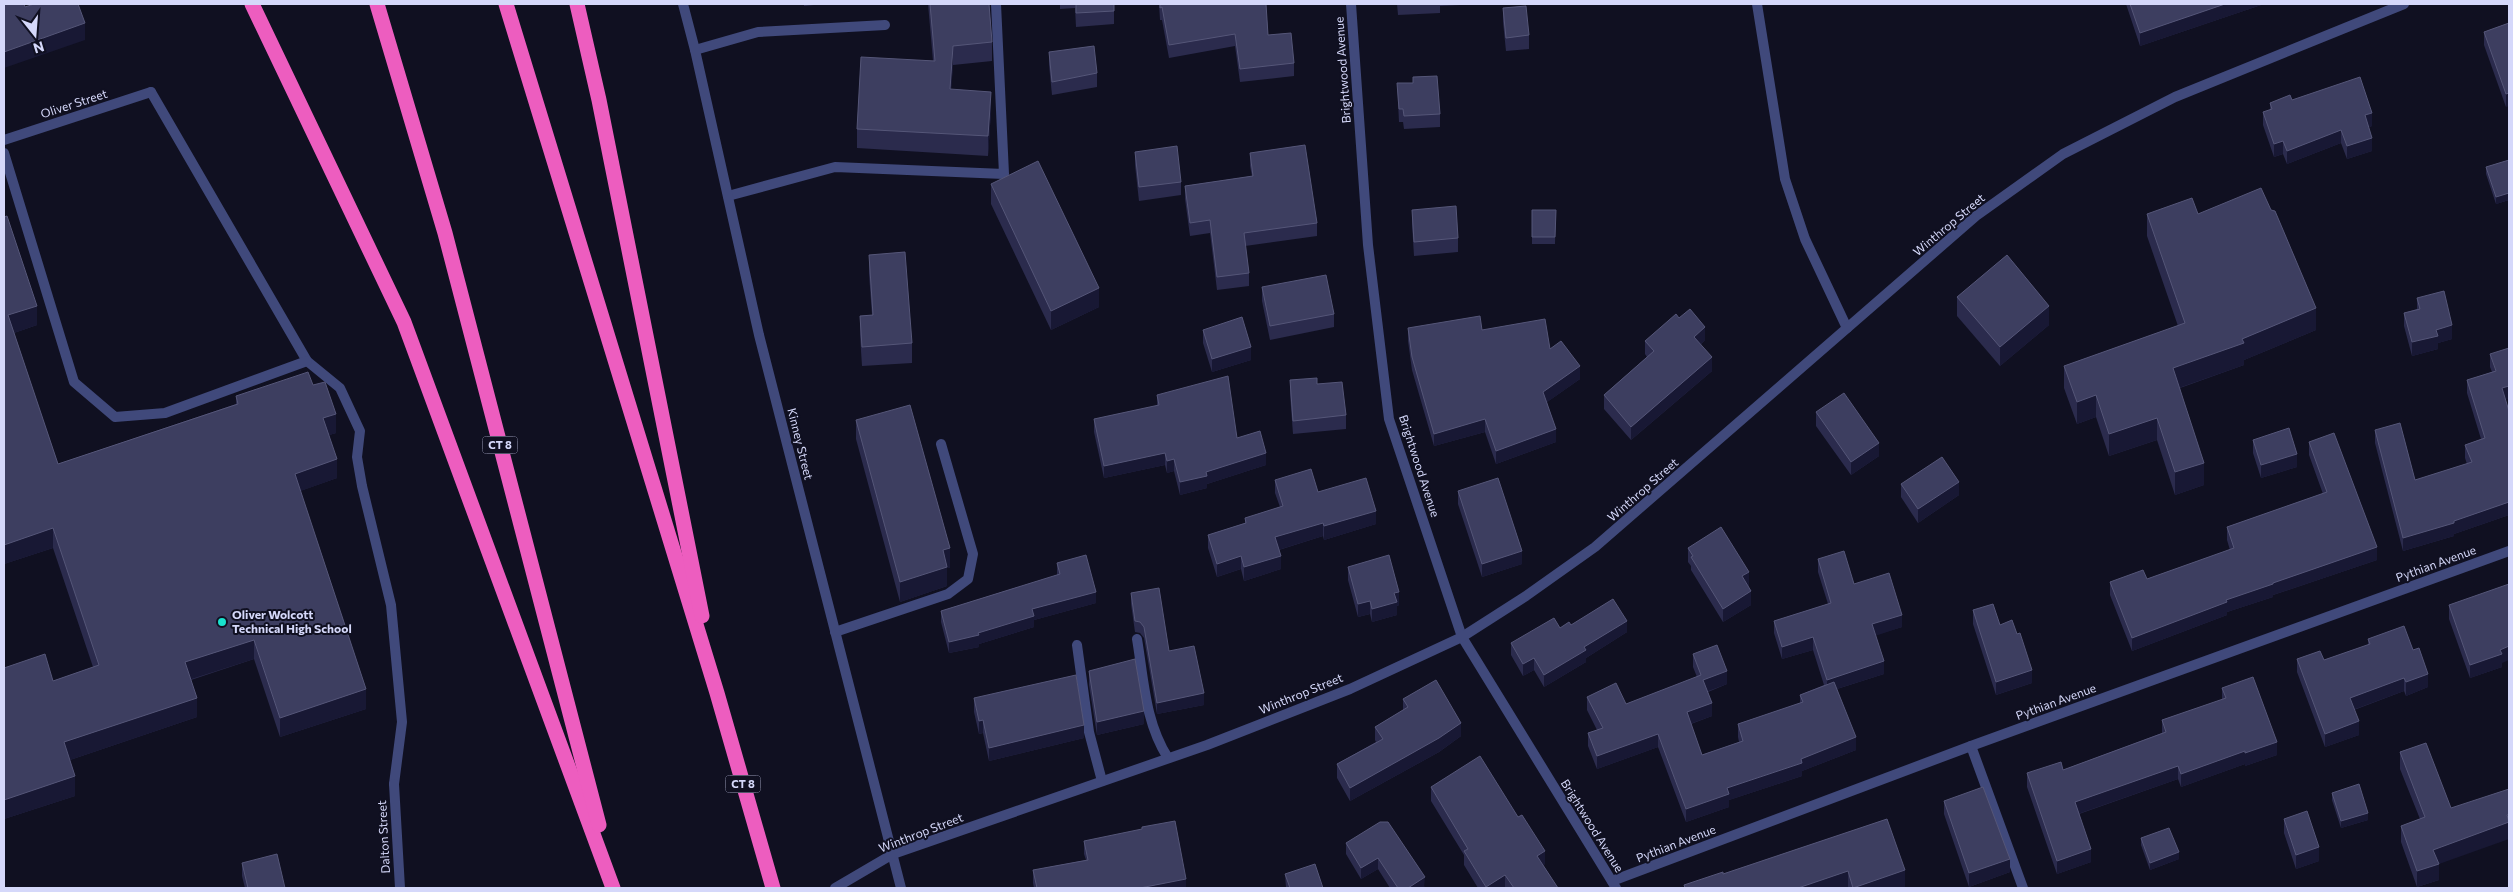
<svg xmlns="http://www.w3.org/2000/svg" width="2513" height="892" font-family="Commissioner,sans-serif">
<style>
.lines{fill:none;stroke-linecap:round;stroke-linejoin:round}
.service{stroke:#40497b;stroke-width:10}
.minor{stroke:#40497b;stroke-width:10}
.tertiary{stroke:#40497b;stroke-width:10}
.motorway{stroke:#ed5dbf;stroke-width:15}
.wall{fill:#2b2b4d}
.shaded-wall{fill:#181834}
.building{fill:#3d3e60;stroke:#555678}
.poi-dot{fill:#19e2ce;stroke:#101021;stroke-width:2}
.labels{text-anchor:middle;stroke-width:4;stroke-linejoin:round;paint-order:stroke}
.shield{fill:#101021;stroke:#9a9cb9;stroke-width:1}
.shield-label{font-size:11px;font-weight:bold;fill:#d5d8fa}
.street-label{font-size:12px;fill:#d5d8fa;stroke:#101021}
.poi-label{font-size:12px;font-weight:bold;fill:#d5d8fa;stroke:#101021;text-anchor:start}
</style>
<rect width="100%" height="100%" fill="#101021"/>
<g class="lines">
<g class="service">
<polyline points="1757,4 1785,179 1805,239 1847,328"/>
<polyline points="695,50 758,32 885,25"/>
<polyline points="151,92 307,361 340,388 360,431 357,457 362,486 391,605 402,722 394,784"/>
<polyline points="4,153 74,382 115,417 165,413 307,361"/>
<polyline points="728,196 835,167 1004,174 996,4"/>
<polyline points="835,632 948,594 968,579 973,554 941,444"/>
<path d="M1137 639C1144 681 1145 722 1168 758"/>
<polyline points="1077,645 1089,732 1102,781"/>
<polyline points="1971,746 2023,888"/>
</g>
<g class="minor">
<polyline points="683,4 695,50 759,335 901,888"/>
<polyline points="1351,4 1368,245 1389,419 1462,637 1616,888"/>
<polyline points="4,140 151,92"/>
<polyline points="394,784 400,888"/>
<polyline points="1612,881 1971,746 2509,551"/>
</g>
<polyline class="tertiary" points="835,888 893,854 1207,745 1350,689 1462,637 1526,596 1595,547 1976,216 2063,154 2175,97 2404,4"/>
<g class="motorway">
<polyline points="252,4 404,322 613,888"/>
<polyline points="377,4 445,233 599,825"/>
<polyline points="506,4 717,693 773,888"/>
<polyline points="577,4 599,100 702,616"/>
</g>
</g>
<g class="wall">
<polygon points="804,4 824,4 804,6"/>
<polygon points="928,4 989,4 992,42 992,61 953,65 951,89 991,111 988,156 857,148 857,129 933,61"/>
<polygon points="1060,4 1114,4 1114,24 1076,27 1075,8 1060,9"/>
<polygon points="1159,4 1266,4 1268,35 1294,63 1294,76 1240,82 1235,46 1169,58 1162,20 1160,20"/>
<polygon points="1397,4 1460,4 1460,5 1440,6 1440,13 1398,15"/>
<polygon points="2126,4 2264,4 2140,46"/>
<polygon points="1503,8 1529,35 1529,49 1506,51 1503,22"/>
<polygon points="2509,23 2506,107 2484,45 2484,32"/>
<polygon points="1049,52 1097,73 1097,87 1052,95 1049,65"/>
<polygon points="1397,83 1440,114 1440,127 1404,129 1403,122 1399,122"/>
<polygon points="2292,100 2372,126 2369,127 2372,151 2347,159 2341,143 2287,164 2283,154 2274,157 2263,125 2263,112 2270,110 2270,103"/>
<polygon points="1135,152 1181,182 1181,195 1139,201 1135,165"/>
<polygon points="1250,153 1317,223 1317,236 1245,246 1249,273 1249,286 1217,290 1210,233 1190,236 1185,199 1185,186 1252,176 1250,166"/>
<polygon points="2509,160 2509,200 2496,204 2486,174 2486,167"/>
<polygon points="991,184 1099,307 1051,330 991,204"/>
<polygon points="1412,210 1458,238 1458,252 1414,256 1412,224"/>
<polygon points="1532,210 1556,210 1555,244 1532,244"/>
<polygon points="2147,214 2198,214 2316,330 2244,360 2244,365 2180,388 2204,485 2175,495 2157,440 2109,456 2096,417 2077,424 2064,388 2064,366 2178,326 2147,236"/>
<polygon points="4,217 37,325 14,333 58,464 236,404 236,396 313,385 336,433 329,435 337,478 300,491 366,709 280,737 254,659 191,680 197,717 70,760 75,796 4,819 4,668 53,681 93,667 53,548 4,564"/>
<polygon points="869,255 912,343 912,363 862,366 860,335 860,316 872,315 869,274"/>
<polygon points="1262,287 1334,314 1334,327 1270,340 1262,301"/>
<polygon points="1957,297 2049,325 2000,366 1957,316"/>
<polygon points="2417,298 2452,339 2438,343 2438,349 2412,356 2404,326 2404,313 2417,309"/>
<polygon points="1679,318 1705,340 1701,344 1712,371 1631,440 1604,409 1604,395 1647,357 1645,354 1645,341"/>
<polygon points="1408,328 1482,330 1550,349 1580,379 1547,402 1556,442 1496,464 1485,432 1434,446 1412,370 1408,341"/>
<polygon points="1203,330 1251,360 1212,372 1203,343"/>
<polygon points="2490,354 2509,411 2509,515 2454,534 2454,536 2403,551 2375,443 2375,430 2415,480 2467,464 2465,458 2465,445 2481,439 2467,393 2467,380 2492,372 2490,367"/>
<polygon points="1290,380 1317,384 1346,415 1346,429 1293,434 1290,394"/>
<polygon points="1157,395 1237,438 1266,465 1207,484 1207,488 1180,495 1174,471 1167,473 1165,465 1104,478 1094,432 1094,419 1157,406"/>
<polygon points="1816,412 1879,456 1851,475 1816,426"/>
<polygon points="856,420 950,568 947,568 947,586 900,602 856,439"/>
<polygon points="2253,440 2297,467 2261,478 2253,453"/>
<polygon points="2309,442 2377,560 2273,595 2273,597 2227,612 2227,615 2132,651 2110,595 2110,582 2147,579 2230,550 2227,540 2227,527 2323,494 2309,455"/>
<polygon points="1275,480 1318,492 1376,524 1324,540 1323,536 1279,550 1281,569 1244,581 1241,569 1217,577 1208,548 1208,535 1245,523 1245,518 1280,507 1275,493"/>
<polygon points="1901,484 1959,495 1918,523 1901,497"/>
<polygon points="1458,491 1522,564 1482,577 1458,504"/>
<polygon points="1688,548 1749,585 1748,586 1751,605 1723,622 1691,570 1691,566 1688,562"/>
<polygon points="1818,559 1854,584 1902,627 1875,635 1884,674 1837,689 1856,750 1802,771 1802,776 1729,800 1729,807 1686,822 1658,747 1597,769 1588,746 1588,733 1597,730 1587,710 1587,697 1626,704 1697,677 1693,667 1693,654 1727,684 1708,692 1712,716 1691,724 1702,755 1739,742 1738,737 1738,724 1800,703 1800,695 1824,685 1813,650 1782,659 1774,633 1774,621 1828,604 1818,572"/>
<polygon points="1057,563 1096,603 1034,620 1034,627 979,644 979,647 949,653 941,622 941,611 1057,575"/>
<polygon points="1348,567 1399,605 1397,606 1397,615 1372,622 1370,614 1358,617 1348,580"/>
<polygon points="1131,593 1169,651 1204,705 1157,714 1144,638 1140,633 1135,632 1131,604"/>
<polygon points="2449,605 2502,663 2502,667 2470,678 2449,619"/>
<polygon points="1973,610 2000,625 2032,683 1996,695 1973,624"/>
<polygon points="1571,625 1627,632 1586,658 1586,662 1544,687 1534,670 1523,676 1511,655 1511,643"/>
<polygon points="2368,639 2413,650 2428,687 2406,696 2404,691 2354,710 2359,735 2325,747 2297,672 2297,659 2324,660 2368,645"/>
<polygon points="1089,671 1144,724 1097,735 1089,685"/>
<polygon points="2222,688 2277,755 2245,766 2245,764 2181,787 2178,779 2079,814 2091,862 2057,874 2027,787 2027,773 2063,770 2162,733 2162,720 2222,700"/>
<polygon points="974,698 1084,738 989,761 983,733 979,734 974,712"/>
<polygon points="1403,699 1461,736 1439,752 1350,801 1337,778 1337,764 1376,742 1375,740 1375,727 1403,710"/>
<polygon points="2426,743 2439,880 2417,887 2401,842 2401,826 2420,819 2400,769 2400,752"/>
<polygon points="1431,787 1518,817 1545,864 1543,865 1558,888 1478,888 1464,865 1464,855 1431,801"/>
<polygon points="2332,793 2368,820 2341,828 2332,800"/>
<polygon points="1944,801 2010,872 1969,887 1944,814"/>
<polygon points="1887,819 1905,888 1684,888 1684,885 1723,874"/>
<polygon points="2284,819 2319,861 2296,869 2284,833"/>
<polygon points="1388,822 1425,888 1390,888 1378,869 1361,879 1346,854 1346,843"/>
<polygon points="2141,838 2179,859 2150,870 2141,845"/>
<polygon points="1084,841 1186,888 1034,888 1033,883 1033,870 1086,860 1084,854"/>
<polygon points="242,863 285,888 245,888 242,876"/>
<polygon points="1285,874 1323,888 1286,888"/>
</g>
<g class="shaded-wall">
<polygon points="2225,4 2264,4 2140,46 2140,33"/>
<polygon points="85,23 85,40 4,68 4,52"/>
<polygon points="953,46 953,65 950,109 950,89"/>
<polygon points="991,92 991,111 988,156 988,136"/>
<polygon points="2509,93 2509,106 2506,107 2506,94"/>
<polygon points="2372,113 2372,126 2365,128 2365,115"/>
<polygon points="2341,130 2341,143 2287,164 2287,151"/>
<polygon points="2372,138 2372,151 2347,159 2347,146"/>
<polygon points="2283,141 2283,154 2274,157 2274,144"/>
<polygon points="2509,193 2509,200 2496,204 2496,197"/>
<polygon points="1099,288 1099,307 1051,330 1051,311"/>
<polygon points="37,306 37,325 8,335 8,315"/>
<polygon points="2049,306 2049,325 2000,366 2000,347"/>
<polygon points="2316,308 2316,330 2244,360 2244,365 2173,390 2173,368"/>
<polygon points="2452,325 2452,339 2438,343 2438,349 2412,356 2412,342 2436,330"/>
<polygon points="1705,327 1705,340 1694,350 1694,337"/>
<polygon points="1251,347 1251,360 1212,372 1212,359"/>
<polygon points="1712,357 1712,371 1631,440 1631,427"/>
<polygon points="1580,366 1580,379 1543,405 1543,392"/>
<polygon points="2509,386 2509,399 2502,401 2502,388"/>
<polygon points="2096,395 2096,417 2077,424 2077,402"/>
<polygon points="336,414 336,433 323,437 323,418"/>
<polygon points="2157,418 2157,440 2109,456 2109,434"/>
<polygon points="1485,419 1485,432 1434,446 1434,434"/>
<polygon points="1556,429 1556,442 1496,464 1496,451"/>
<polygon points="1879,443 1879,456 1851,475 1851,462"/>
<polygon points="1165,453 1165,465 1104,478 1104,466"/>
<polygon points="1266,453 1266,465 1207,484 1207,488 1180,495 1180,482 1206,472"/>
<polygon points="2297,454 2297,467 2261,478 2261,465"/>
<polygon points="337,459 337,478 295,493 295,474"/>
<polygon points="1174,459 1174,471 1167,473 1167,461"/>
<polygon points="2204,463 2204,485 2175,495 2175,472"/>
<polygon points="1959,482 1959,495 1918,523 1918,509"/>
<polygon points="2509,502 2509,515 2454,534 2454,536 2403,551 2403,538 2454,521"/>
<polygon points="1376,511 1376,524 1324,540 1324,526"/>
<polygon points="1323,523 1323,536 1275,551 1275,537"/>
<polygon points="53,528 53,548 4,564 4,545"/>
<polygon points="2377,547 2377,560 2273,595 2273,597 2227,612 2227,615 2132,651 2132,638 2226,600 2273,583"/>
<polygon points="950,548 950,568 947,568 947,586 900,602 900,582 943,550"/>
<polygon points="1522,551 1522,564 1482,577 1482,564"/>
<polygon points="1241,556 1241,569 1217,577 1217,564"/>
<polygon points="1281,556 1281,569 1244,581 1244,567"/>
<polygon points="1749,572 1749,585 1742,590 1742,576"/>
<polygon points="1751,591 1751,605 1723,622 1723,609"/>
<polygon points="1096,592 1096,603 1034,620 1034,627 979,644 979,647 949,653 949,642 1032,609"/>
<polygon points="1399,592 1399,605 1397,606 1397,615 1372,622 1372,609 1394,593"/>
<polygon points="1370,601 1370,614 1358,617 1358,604"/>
<polygon points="1902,615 1902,627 1872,637 1872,624"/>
<polygon points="1627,621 1627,632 1586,658 1586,662 1544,687 1544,675 1584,647"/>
<polygon points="1813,637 1813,650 1782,659 1782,647"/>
<polygon points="254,640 254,659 185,681 185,662"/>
<polygon points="2509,646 2509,660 2502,663 2502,667 2470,678 2470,665 2500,650"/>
<polygon points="1534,658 1534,670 1523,676 1523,664"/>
<polygon points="1884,661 1884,674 1827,692 1827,680"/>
<polygon points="2032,670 2032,683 1996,695 1996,682"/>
<polygon points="1727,671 1727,684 1703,693 1703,680"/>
<polygon points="2428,674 2428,687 2406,696 2406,682"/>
<polygon points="2404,678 2404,691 2350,711 2350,698"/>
<polygon points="366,689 366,709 280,737 280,718"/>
<polygon points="1204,693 1204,705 1157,714 1157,703"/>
<polygon points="197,698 197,717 64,762 64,742"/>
<polygon points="1712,703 1712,716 1687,725 1687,712"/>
<polygon points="1144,711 1144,724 1097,735 1097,722"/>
<polygon points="983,720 983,733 979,734 979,721"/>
<polygon points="2359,721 2359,735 2325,747 2325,734"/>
<polygon points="1461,723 1461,736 1439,752 1350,801 1350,788"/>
<polygon points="1084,725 1084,738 989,761 989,748"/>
<polygon points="1658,734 1658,747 1597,769 1597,756"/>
<polygon points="1856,737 1856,750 1802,771 1802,776 1729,800 1729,807 1686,822 1686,809 1727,788"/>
<polygon points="2277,742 2277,755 2245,766 2245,753"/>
<polygon points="2245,751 2245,764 2181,787 2181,774"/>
<polygon points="2178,766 2178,779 2075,815 2075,802"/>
<polygon points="75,776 75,796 4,819 4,800"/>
<polygon points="2368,813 2368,820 2341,828 2341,821"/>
<polygon points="2509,814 2509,839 2439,864 2439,880 2417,887 2417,871 2433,850"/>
<polygon points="2319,847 2319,861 2296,869 2296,855"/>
<polygon points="2091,849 2091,862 2057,874 2057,861"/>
<polygon points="1545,851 1545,864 1537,869 1537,856"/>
<polygon points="2179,852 2179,859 2150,870 2150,863"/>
<polygon points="1378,858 1378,869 1361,879 1361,868"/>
<polygon points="2010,859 2010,872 1969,887 1969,873"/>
<polygon points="1905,870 1905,888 1853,888"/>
<polygon points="1848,871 1848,888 1798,888"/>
<polygon points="1505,875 1505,888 1486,888 1486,887"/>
<polygon points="1425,877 1424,888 1408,888"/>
<polygon points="1186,879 1186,888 1140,888"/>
</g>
<g class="building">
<polygon points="4,4 24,4 25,7 34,4 78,4 85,23 4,52"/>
<polygon points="930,4 989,4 992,42 953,46 950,89 991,92 988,136 857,129 861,57 935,61"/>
<polygon points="1076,4 1114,4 1114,11 1076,13"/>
<polygon points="1160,4 1266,4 1268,35 1291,33 1294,63 1240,69 1235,34 1169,45 1162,7 1160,8"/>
<polygon points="2130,4 2225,4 2140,33"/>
<polygon points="1526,6 1529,35 1506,38 1503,8"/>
<polygon points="2509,23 2509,93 2506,94 2484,32"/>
<polygon points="1094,46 1097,73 1052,82 1049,52"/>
<polygon points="1437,76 1440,114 1404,116 1403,109 1399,109 1397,83 1413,83 1413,77"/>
<polygon points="2360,77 2372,113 2365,115 2372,138 2347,146 2341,130 2287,151 2283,141 2274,144 2263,112 2272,109 2270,103 2290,95 2292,100"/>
<polygon points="1305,145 1317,223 1244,233 1249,273 1217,277 1210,220 1190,223 1185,186 1253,176 1250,153"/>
<polygon points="1177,146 1181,182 1139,187 1135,152"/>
<polygon points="2509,160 2509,193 2496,197 2486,167"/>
<polygon points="1038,161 1099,288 1051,311 991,184"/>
<polygon points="2261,188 2271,210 2275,211 2316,308 2242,339 2244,343 2173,368 2204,463 2175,472 2157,418 2109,434 2096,395 2077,402 2064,366 2185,323 2147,214 2192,198 2198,214"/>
<polygon points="1456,206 1458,238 1414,242 1412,210"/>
<polygon points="1532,210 1556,210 1555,237 1532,237"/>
<polygon points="7,216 37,306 8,315 58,464 238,404 236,396 308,372 313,385 325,382 336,414 323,418 337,459 295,474 366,689 280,718 254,640 185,662 197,698 64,742 75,776 4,800 4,668 45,654 53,681 99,665 53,528 4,545 4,217"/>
<polygon points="905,252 912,343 862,347 860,316 873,315 869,255"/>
<polygon points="2007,255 2049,306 2000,347 1957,297"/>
<polygon points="1326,275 1334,314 1270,326 1262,287"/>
<polygon points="2444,291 2452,325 2436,330 2438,336 2412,342 2404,313 2420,309 2417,298"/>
<polygon points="1690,309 1705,327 1694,337 1712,357 1631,427 1604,395 1654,351 1645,341 1676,314 1679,318"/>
<polygon points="1480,316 1482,330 1545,319 1550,349 1561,341 1580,366 1543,392 1556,429 1496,451 1485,419 1434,434 1412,357 1408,328"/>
<polygon points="1242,317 1251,347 1212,359 1203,330"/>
<polygon points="2509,348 2509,386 2502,388 2509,411 2509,502 2454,521 2454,523 2403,538 2375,430 2400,423 2415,480 2472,462 2465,445 2485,438 2467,380 2496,371 2490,354"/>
<polygon points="1228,376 1237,438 1260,431 1266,453 1206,472 1207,476 1180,482 1174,459 1167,461 1165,453 1104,466 1094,419 1159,405 1157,395"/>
<polygon points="1317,378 1317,384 1342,382 1346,415 1293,421 1290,380"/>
<polygon points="1844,393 1879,443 1851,462 1816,412"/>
<polygon points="910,405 950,548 943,550 947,567 900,582 856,420"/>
<polygon points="2289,428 2297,454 2261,465 2253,440"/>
<polygon points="2334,433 2377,547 2273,583 2273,584 2226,600 2227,602 2132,638 2110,582 2143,570 2147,579 2234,548 2227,527 2327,492 2309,442"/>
<polygon points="1942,457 1959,482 1918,509 1901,484"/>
<polygon points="1311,469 1318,492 1366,478 1376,511 1324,526 1323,523 1275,537 1281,556 1244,567 1241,556 1217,564 1208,535 1246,523 1245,518 1283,506 1275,480"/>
<polygon points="1498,478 1522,551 1482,564 1458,491"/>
<polygon points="1721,527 1749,572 1742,576 1751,591 1723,609 1691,557 1693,556 1688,548"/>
<polygon points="1844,551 1854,584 1889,573 1902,615 1872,624 1884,661 1827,680 1813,637 1782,647 1774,621 1831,603 1818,559"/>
<polygon points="1086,555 1096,592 1032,609 1034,616 978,633 979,635 949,642 941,611 1060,574 1057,563"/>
<polygon points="1389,555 1399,592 1394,593 1397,602 1372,609 1370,601 1358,604 1348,567"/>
<polygon points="2509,584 2509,646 2500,650 2502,654 2470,665 2449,605"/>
<polygon points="1159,588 1169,651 1194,646 1204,693 1157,703 1144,627 1140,622 1135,621 1131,593"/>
<polygon points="1613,599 1627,621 1584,647 1586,650 1544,675 1534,658 1523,664 1511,643 1554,618 1560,628 1569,622 1571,625"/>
<polygon points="1993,604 2000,625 2012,620 2017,634 2020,633 2032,670 1996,682 1973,610"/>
<polygon points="2404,626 2413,650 2419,648 2428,674 2406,682 2404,678 2350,698 2359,721 2325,734 2297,659 2320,651 2324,660 2370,644 2368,639"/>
<polygon points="1717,645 1727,671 1703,680 1712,703 1687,712 1702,755 1743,741 1738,724 1803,702 1800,695 1834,682 1856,737 1801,759 1802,763 1727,788 1729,794 1686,809 1658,734 1597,756 1588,733 1603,728 1587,697 1616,683 1626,704 1701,675 1693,654"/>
<polygon points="1135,659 1144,711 1097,722 1089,671"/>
<polygon points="1076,675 1084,725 989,748 983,720 979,721 974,698"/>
<polygon points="2253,677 2277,742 2245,753 2245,751 2181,774 2178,766 2075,802 2091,849 2057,861 2027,773 2061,762 2063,770 2166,732 2162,720 2226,698 2222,688"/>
<polygon points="1436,680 1461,723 1439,738 1350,788 1337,764 1383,739 1375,727 1408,707 1403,699"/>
<polygon points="2426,743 2451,808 2509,789 2509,814 2507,815 2509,822 2433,850 2439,864 2417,871 2401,826 2425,817 2400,752"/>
<polygon points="1480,756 1518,817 1522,815 1545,851 1537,856 1558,888 1514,888 1505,875 1486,887 1464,851 1468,849 1431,787"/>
<polygon points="2359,784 2368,813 2341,821 2332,793"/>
<polygon points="1983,787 2010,859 1969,873 1944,801"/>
<polygon points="2307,811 2319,847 2296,855 2284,819"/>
<polygon points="1887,819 1905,870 1853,888 1848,871 1798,888 1685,888 1684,885 1723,872 1723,874"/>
<polygon points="1175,821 1186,879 1140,888 1037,888 1033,870 1088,860 1084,841 1142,829 1142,827"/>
<polygon points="1380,822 1388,822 1425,877 1408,888 1398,888 1378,858 1361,868 1346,843"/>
<polygon points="2169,828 2179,852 2150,863 2141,838"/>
<polygon points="277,854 285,888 248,888 242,863"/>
<polygon points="1315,864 1323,888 1290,888 1285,874"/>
</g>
<circle class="poi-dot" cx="222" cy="622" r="5"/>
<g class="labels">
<g class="shield">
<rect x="482.5" y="436.5" width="35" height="17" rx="4"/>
<rect x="725.5" y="775.5" width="35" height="17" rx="4"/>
</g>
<g class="shield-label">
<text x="500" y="449">CT 8</text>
<text x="743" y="788">CT 8</text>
</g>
<g class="street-label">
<text transform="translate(1343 70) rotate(-94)" y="4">Brightwood Avenue</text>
<text transform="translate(74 104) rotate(-18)" y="4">Oliver Street</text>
<text transform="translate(1949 225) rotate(-40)" y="4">Winthrop Street</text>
<text transform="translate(800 444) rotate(76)" y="4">Kinney Street</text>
<text transform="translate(1419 466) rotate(72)" y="4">Brightwood Avenue</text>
<text transform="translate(1643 490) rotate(-41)" y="4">Winthrop Street</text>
<text transform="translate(2436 564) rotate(-20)" y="4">Pythian Avenue</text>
<text transform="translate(1301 694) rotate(-22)" y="4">Winthrop Street</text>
<text transform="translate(2056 702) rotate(-20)" y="4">Pythian Avenue</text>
<text transform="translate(1592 826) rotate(58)" y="4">Brightwood Avenue</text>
<text transform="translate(921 833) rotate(-21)" y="4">Winthrop Street</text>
<text transform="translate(384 837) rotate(-93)" y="4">Dalton Street</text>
<text transform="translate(1676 844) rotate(-21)" y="4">Pythian Avenue</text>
</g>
<g class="poi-label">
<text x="232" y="619">Oliver Wolcott<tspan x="232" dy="14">Technical High School</tspan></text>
</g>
</g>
<rect width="2513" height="892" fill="none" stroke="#d5d8fa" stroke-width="10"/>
<g transform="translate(35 35) rotate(163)" stroke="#101021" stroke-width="4" paint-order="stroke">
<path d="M0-4L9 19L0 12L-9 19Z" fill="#d5d8fa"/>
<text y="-8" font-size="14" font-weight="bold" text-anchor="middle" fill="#d5d8fa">N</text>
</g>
</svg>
